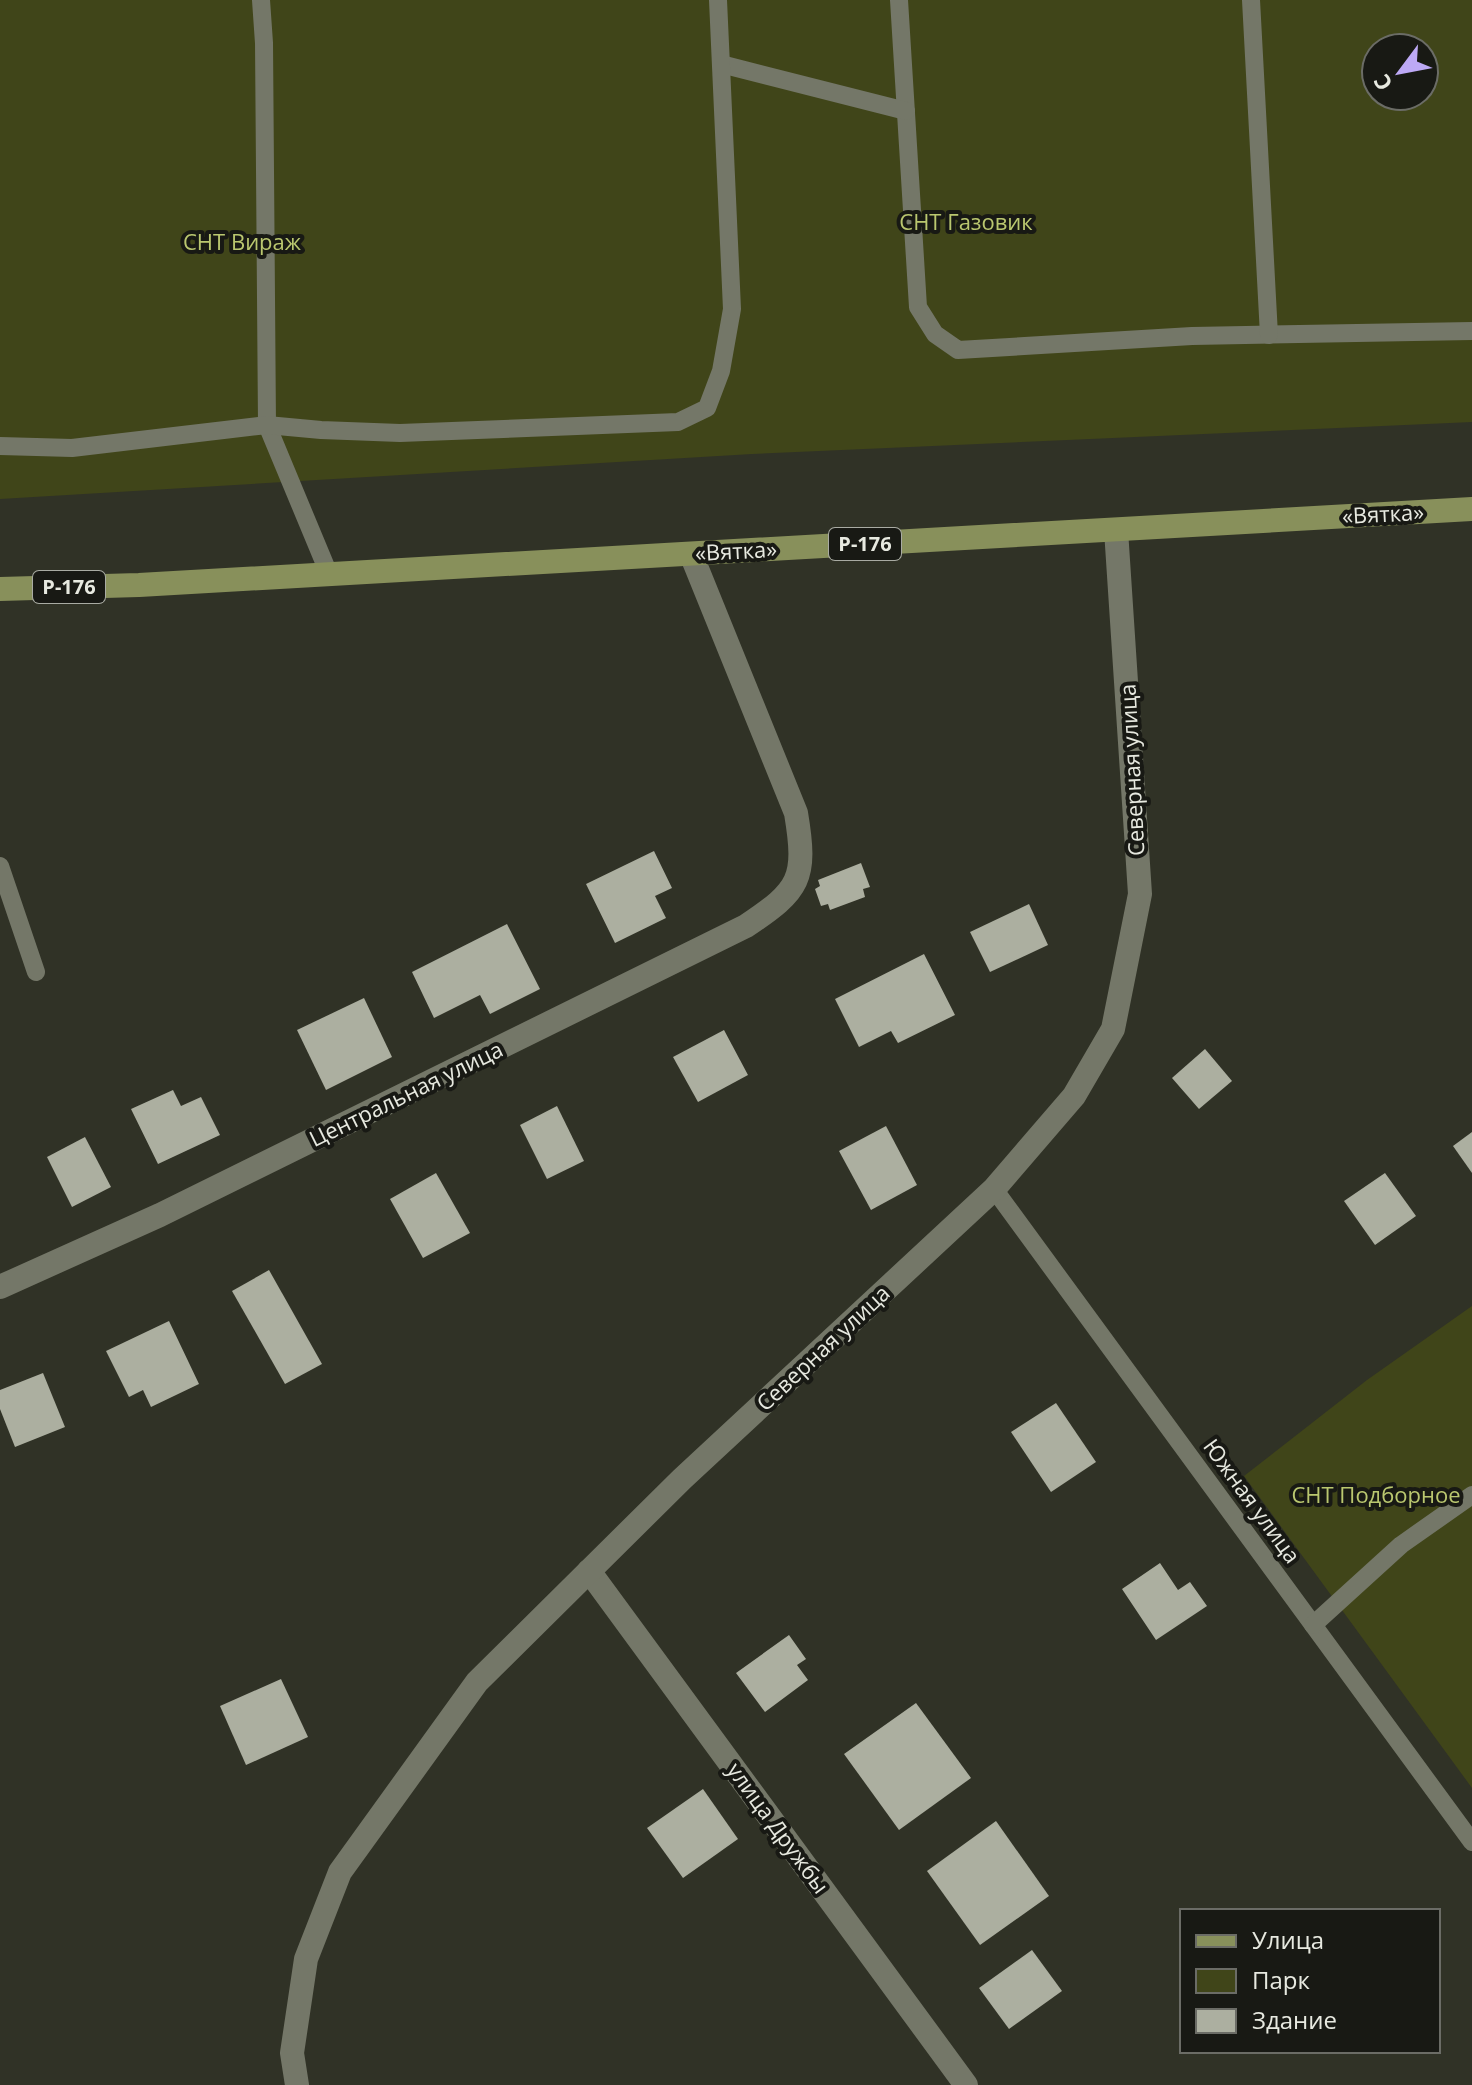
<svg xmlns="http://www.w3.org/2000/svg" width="1472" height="2085" font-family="'Open Sans',sans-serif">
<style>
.green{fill:#404519;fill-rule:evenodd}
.building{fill:#acafa0}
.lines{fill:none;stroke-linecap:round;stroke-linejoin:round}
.service{stroke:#747768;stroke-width:18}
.minor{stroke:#747768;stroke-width:24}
.primary{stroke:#88905b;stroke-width:24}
.labels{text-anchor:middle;stroke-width:8;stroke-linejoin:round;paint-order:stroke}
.shield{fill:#181914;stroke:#a9aba3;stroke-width:2}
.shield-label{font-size:20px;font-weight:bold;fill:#e7e9e0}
.park-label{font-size:22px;fill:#bac76f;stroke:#181914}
.street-label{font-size:22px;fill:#e7e9e0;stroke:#181914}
</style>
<rect width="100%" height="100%" fill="#303226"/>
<g class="green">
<path d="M0 0H1472V422L752 454 0 499ZM1376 48H1424V96H1376Z"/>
<polygon points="1472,1306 1472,1788 1244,1476 1367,1380"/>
</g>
<g class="building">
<polygon points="654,851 672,888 655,896 666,918 615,943 586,884"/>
<polygon points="861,863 870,887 863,889 865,897 830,910 828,904 821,906 815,889 820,886 818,880"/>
<polygon points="1029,904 1048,945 990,972 970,932"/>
<polygon points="507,924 540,989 490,1014 480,995 434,1018 412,972"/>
<polygon points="924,954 955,1015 898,1043 891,1031 859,1047 835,999"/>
<polygon points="364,998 392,1057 326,1090 297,1030"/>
<polygon points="724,1030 748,1075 698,1102 673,1057"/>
<polygon points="1205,1049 1232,1081 1199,1109 1172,1078"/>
<polygon points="173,1090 181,1106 201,1097 220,1135 158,1164 131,1109"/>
<polygon points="557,1106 584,1161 547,1179 520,1125"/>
<polygon points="886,1126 917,1185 871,1210 839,1151"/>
<polygon points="1472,1132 1472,1173 1453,1146"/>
<polygon points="85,1137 111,1187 72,1207 47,1157"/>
<polygon points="436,1173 470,1233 423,1258 390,1199"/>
<polygon points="1385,1173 1416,1216 1375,1245 1344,1201"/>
<polygon points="269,1270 322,1364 285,1384 232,1291"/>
<polygon points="169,1321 199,1384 151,1407 143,1390 129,1397 106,1351"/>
<polygon points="43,1373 65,1427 15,1447 0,1409 0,1390"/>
<polygon points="1056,1403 1096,1462 1051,1492 1011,1432"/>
<polygon points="1160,1563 1178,1590 1190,1582 1207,1606 1156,1640 1122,1589"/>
<polygon points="789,1635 806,1659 797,1665 808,1680 765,1712 736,1673"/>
<polygon points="281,1679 308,1737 246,1765 220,1706"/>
<polygon points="916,1703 971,1778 899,1830 844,1754"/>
<polygon points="703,1789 738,1839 683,1878 647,1828"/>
<polygon points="996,1821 1049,1896 980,1945 927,1871"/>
<polygon points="1032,1950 1062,1991 1009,2029 979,1988"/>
</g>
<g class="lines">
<g class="service">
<polyline points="261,0 264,43 267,425 329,574"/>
<polyline points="899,0 918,307 935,334 958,350 1192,336 1472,331"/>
<polyline points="1251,0 1269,335"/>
<polyline points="721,64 906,111"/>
<polyline points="0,446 72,448 267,425 321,430 400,433 678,422 707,408 721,371 732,309 718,0"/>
<polyline points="0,866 36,972"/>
<polyline points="994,1189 1472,1842"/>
<polyline points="1313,1625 1401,1545 1472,1495"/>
</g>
<g class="minor">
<path d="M0 1287 160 1215 746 926C800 890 807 879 796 813L691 554"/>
<polyline points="589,1571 966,2085"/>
<polyline points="297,2085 292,2053 306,1959 340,1872 477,1682 682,1479 994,1189 1074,1096 1113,1029 1140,894 1116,530"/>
</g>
<polyline class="primary" points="0,589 139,585 1472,509"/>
</g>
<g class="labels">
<g class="shield">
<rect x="829" y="528" width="72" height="32" rx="6"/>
<rect x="33" y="571" width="72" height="32" rx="6"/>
</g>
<g class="shield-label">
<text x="865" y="551">Р-176</text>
<text x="69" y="594">Р-176</text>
</g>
<g class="park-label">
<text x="966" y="230">СНТ Газовик</text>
<text x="242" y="250">СНТ Вираж</text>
<text x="1376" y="1503">СНТ Подборное</text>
</g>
<g class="street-label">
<text transform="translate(1383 514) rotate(-3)" y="8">«Вятка»</text>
<text transform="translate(736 551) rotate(-3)" y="8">«Вятка»</text>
<text transform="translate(1132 770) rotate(-93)" y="8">Северная улица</text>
<text transform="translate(406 1094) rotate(-26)" y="8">Центральная улица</text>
<text transform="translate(823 1348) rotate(-43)" y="8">Северная улица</text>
<text transform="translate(1252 1501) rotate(54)" y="8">Южная улица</text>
<text transform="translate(778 1828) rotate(54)" y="8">улица Дружбы</text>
</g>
</g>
<rect x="1180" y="1909" width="260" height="144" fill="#181914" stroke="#6b6c66" stroke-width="2"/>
<rect x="1196" y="1935" width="40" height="12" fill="#88905b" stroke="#6b6c66" stroke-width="2"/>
<text x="1252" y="1949" font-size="24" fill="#e7e9e0">Улица</text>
<rect x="1196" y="1969" width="40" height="24" fill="#404519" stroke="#6b6c66" stroke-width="2"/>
<text x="1252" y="1989" font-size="24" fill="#e7e9e0">Парк</text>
<rect x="1196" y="2009" width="40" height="24" fill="#acafa0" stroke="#6b6c66" stroke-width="2"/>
<text x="1252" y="2029" font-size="24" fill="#e7e9e0">Здание</text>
<g transform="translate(1400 72) rotate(238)"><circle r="38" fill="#181914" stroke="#6b6c66" stroke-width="2"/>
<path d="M0-6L14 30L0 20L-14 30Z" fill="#bda9f5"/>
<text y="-12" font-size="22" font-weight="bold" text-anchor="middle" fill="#e7e9e0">С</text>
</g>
</svg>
